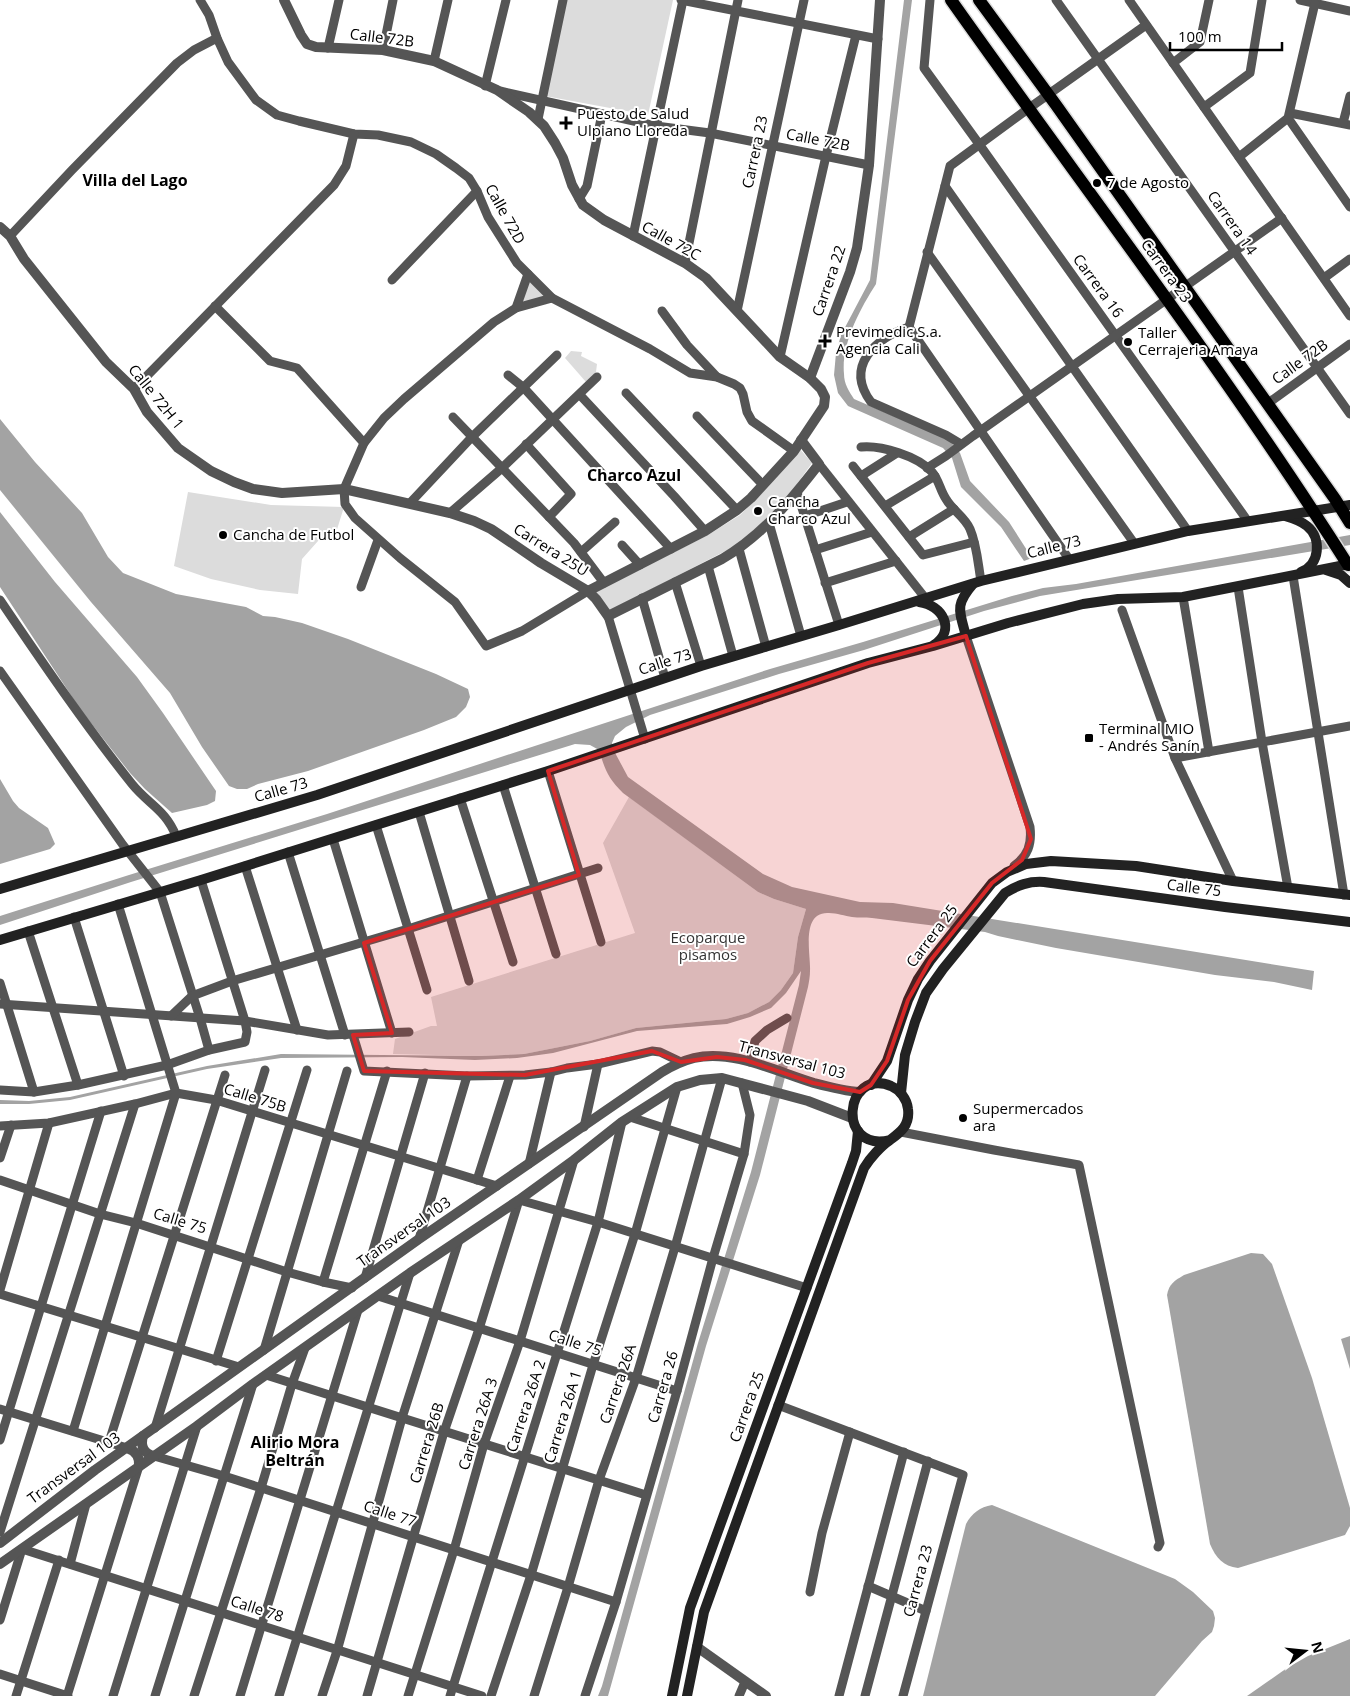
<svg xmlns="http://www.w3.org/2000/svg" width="1350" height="1696" font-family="'Open Sans',sans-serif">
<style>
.green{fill:#dcdcdc}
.water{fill:#a3a3a3}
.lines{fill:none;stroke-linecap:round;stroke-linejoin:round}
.primary-casing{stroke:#dbdbdb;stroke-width:15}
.minor{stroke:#555;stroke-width:9}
.tertiary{stroke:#555;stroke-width:10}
.secondary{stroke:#222;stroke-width:10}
.primary{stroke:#000;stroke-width:12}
.marked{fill:#d62828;fill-opacity:0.2;stroke:#d62828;stroke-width:4;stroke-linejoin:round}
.poi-dot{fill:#000;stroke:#fff;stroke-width:2}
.labels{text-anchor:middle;stroke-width:4;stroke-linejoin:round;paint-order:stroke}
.street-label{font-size:15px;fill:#000;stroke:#fff}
.poi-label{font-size:15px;fill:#000;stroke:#fff;text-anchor:start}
.park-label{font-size:15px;fill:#333;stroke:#fff}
.neighbourhood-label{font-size:16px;font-weight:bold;fill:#000;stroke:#fff}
</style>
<rect width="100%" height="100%" fill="#fff"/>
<g class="green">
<polygon points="565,0 673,0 648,115 545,96"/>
<polygon points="529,281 546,297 522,304"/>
<polygon points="571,351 582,352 581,356 597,364 596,372 586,382 565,358"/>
<polygon points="799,448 812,463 794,488 765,520 737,545 609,611 595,592 708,535 740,515 766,489"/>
<polygon points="188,492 271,505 344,507 334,539 318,541 302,559 298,594 260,590 211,579 174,566"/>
<polygon points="629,797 758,892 774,899 806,909 798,937 793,973 781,990 769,1002 748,1013 726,1019 636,1028 590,1041 524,1054 482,1056 393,1054 395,1039 431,1026 437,1026 431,997 635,933 603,843"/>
</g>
<g class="water">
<path d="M904 0H912L876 284C860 309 841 344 844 374 844 384 849 391 854 399L949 440 960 453 970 481 1009 522 1032 558 1024 561 1001 527 961 487 952 458 943 448 848 406 838 393 834 375 836 353 841 335 870 280Z"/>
<polygon points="0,419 35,462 82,513 108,557 123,573 176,594 246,607 263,616 275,617 302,623 348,639 436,674 468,689 470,697 466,707 456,717 424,730 308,771 258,784 247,789 237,789 229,786 202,747 170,693 91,602 0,490"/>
<polygon points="0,512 55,582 137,677 163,713 216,791 215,801 207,805 172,813 145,789 130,773 80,709 0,587"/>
<path d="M1350 535V545L1040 596 984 611 864 650 779 674 650 715 626 727 615 736 612 743 613 749 628 777 763 874 792 887 860 902 893 903 1314 971 1312 990 1274 982 1215 975 1056 948 998 936 985 932 872 918C865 917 859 918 852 917 845 916 837 913 829 913 800 911 811 955 810 971 810 976 809 982 808 987L760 1175 706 1346 608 1696H598L602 1686 698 1343 751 1172 799 985 801 971 786 993 771 1008 750 1017 727 1024 637 1031 553 1053 517 1058 475 1060 402 1057 281 1058 207 1069 70 1100 29 1104H0V1100L29 1101 70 1097 207 1066 281 1054 482 1056 524 1054 590 1041 636 1028 726 1019 748 1013 769 1002 781 990 793 973 798 937 806 909 774 899 758 892 623 793C608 778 605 770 599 750L590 745 575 744 131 882 0 925V916L129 875 327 814 770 669 863 642 1012 596 1043 588 1076 584Z"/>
<polygon points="0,779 13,801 19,808 48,828 55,844 50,849 0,864"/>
<path d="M1251 1253 1263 1254 1272 1264 1312 1378 1350 1508V1526L1345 1535 1238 1568C1223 1566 1216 1558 1210 1544L1167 1295C1169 1284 1174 1281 1184 1275Z"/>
<polygon points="1350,1336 1350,1369 1341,1339"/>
<path d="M992 1505 1175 1579 1193 1592 1213 1611 1215 1618 1214 1626 1212 1632 1202 1641 1155 1696H923L966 1524C972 1513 980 1507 992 1505Z"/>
<polygon points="1350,1639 1350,1696 1247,1696 1287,1668 1308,1656"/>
</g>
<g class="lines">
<defs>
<g id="primary">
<path d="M951 0C1084 188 1225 371 1348 565"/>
<polyline points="979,0 1056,105 1335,499 1350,523"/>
</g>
</defs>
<use href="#primary" class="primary-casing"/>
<g class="minor">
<polyline points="200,0 209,15 217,38 228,62 256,100 277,115 299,121 354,134 378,135 411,142 436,154 456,168 469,178 477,191 488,217 517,263 552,298 650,349 690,373 717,377 734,384 740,388 743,394 747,412 752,421 794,451"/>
<polyline points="681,0 878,39"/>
<polyline points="930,0 924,68 979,144 1247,520"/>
<polyline points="1056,0 1350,414"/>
<polyline points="1129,0 1350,316"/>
<polyline points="1300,0 1350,11"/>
<polyline points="328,48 339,0"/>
<polyline points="383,50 393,0"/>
<polyline points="434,61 448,0"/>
<polyline points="1173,63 1200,42 1209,0"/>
<polyline points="485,86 506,0"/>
<polyline points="500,91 656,126 710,133 869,165"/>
<polyline points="1204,107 1250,73 1262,0"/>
<polyline points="1290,113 1350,125"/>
<polyline points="1288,118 1350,207"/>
<polyline points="538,119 563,0"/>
<polyline points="1343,123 1350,96"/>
<polyline points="1239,157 1288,118 1315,3"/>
<polyline points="945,186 1188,531"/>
<polyline points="579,199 587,186 602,114"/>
<polyline points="10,236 72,170 177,63 194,50 217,38"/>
<polyline points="633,236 683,0"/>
<polyline points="927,252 1134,543"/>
<polyline points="685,263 738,0"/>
<polyline points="1324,278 1350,259"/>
<polyline points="392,280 477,191"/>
<polyline points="552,298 516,308 494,322 404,399 384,418 364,443 344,489 345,504 355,518 400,558 455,602 486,646 522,631 588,591"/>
<polyline points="215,306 270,361 297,368 364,443"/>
<polyline points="516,308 528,274"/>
<polyline points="662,311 687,345 717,377"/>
<polyline points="737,311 804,0"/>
<polyline points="909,327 950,166 1025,111 1146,25"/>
<polyline points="909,327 1069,559"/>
<path d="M909 327C876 338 844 366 871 402L946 435 961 444"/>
<polyline points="780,357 826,156 856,35"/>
<polyline points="508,375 524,388 671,549"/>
<polyline points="134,389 334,185 346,166 354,134"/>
<polyline points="626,393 737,510"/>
<polyline points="580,395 674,496 705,531"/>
<polyline points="1267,404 1350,344"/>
<polyline points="697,416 763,485"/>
<polyline points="453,417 574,543 604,583"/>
<polyline points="526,444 571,494 549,517"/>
<path d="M861 447C881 445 918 456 932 472 939 480 940 490 946 499 952 510 965 517 970 529 977 545 978 564 981 581"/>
<polyline points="819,464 926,599"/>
<polyline points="853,466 923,555 974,542"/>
<polyline points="927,468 946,456 973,436 1282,218"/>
<polyline points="861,476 897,453"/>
<polyline points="797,492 839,625"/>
<polyline points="410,503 471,438 557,355"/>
<polyline points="885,506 935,476"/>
<polyline points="450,513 502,468 597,377"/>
<polyline points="805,516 847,502"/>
<polyline points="769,523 801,636"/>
<polyline points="909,537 954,509"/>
<polyline points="622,545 640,565"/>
<polyline points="739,549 766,647"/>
<polyline points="815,550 872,532"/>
<polyline points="581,552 615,522"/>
<polyline points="708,566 733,656"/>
<polyline points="1293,576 1344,895"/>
<polyline points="675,582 701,666"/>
<polyline points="825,583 896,561"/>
<polyline points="361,587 378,540"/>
<polyline points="1238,587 1262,742 1288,888"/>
<polyline points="1183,597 1209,752"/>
<polyline points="642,598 665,678"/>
<path d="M0 600C42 662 85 725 132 784 148 804 166 810 176 836"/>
<polyline points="1122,610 1175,758 1233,881"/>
<polyline points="608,616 645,739"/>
<path d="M966 636 1030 827C1032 844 1028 856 1014 866"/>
<polyline points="0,671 123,845 160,892 200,1018 209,1050"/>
<polyline points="1175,758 1350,726"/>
<polyline points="548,771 601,942"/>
<polyline points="503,785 556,954"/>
<polyline points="460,798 513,962"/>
<polyline points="419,812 469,981"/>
<polyline points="376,825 427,990"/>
<polyline points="333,839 392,1033"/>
<polyline points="288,852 345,1035"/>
<polyline points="245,866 297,1030"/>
<polyline points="74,917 124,1076"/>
<polyline points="28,931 78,1085"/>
<polyline points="0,983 34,1092"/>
<polyline points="0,1004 245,1021 328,1035 409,1032"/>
<polyline points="171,1016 192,996 232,981 408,929 598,868"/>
<polyline points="353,1035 364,1071 467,1076 525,1075 551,1072 567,1068 598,1064 652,1051 660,1052 681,1062"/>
<polyline points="750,1062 755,1041 767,1030 787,1018"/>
<polyline points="0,1090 34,1092 78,1085 167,1065 209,1050 245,1042 247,1032 245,1021 201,880"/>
<polyline points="630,1117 744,1154"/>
<polyline points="0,1126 49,1123 135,1104 176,1093 216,1100 497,1186"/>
<polyline points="584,1127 598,1064"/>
<polyline points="901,1132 994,1150 1079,1165 1160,1543 1158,1547"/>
<polyline points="0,1158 11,1125"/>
<polyline points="529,1164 551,1072"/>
<polyline points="0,1180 100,1214 136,1223 287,1272 323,1282 352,1288"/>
<polyline points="477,1180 510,1076"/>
<polyline points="419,1239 467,1076"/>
<polyline points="365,1278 425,1073"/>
<polyline points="323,1282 387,1071"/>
<polyline points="0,1290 49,1123"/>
<polyline points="0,1294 239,1367"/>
<polyline points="378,1296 677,1391"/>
<polyline points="264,1350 347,1071"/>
<polyline points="216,1361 307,1070"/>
<polyline points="266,1375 646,1495"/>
<polyline points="778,1405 963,1475 903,1696"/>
<polyline points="0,1409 127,1448"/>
<polyline points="155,1428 265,1070"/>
<polyline points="73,1431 176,1093 118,904"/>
<polyline points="0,1440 101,1111"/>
<polyline points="109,1442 225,1075"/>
<polyline points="154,1456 224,1476 616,1602"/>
<polyline points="0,1532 135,1104"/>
<polyline points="70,1564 86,1504"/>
<polyline points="868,1586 926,1611"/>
<polyline points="810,1592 822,1533 850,1432"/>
<polyline points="0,1620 22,1549 482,1696"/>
<polyline points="0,1674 68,1696"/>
<polyline points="16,1696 59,1560"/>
<polyline points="67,1696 139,1466"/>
<polyline points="113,1696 197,1426"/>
<polyline points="155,1696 253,1384"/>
<polyline points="194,1696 261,1488 292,1384 305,1348"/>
<polyline points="240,1696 358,1310"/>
<polyline points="279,1696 410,1273"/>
<polyline points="322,1696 337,1651 402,1418 459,1240"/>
<polyline points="367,1696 444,1432 479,1329 519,1200 598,1222 807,1288"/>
<polyline points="408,1696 454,1550 484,1444 520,1341 574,1160"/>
<polyline points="450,1696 598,1222 622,1122"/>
<polyline points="491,1696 531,1575 593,1365 635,1234 677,1087"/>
<polyline points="534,1696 568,1587 599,1480 636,1378 675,1247 722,1078"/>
<polyline points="585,1696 616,1602 677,1391 713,1258 744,1154 750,1115 742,1083"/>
<polyline points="739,1696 745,1682"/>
<polyline points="839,1696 904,1452"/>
<polyline points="865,1696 928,1461"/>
</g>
<g class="tertiary">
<polyline points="284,0 301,35 307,44 316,47 383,50 434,61 497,90 529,112 544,126 555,143 563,158 572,185 583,205 604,220 685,263 706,278 780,357 810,378 821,389 825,397 824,406 794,451 751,498 737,510 705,531 588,591"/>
<path d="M0 227 10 236 24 259 106 362 134 389 147 412 178 448 211 471 234 482 253 489 282 493 344 489 450 513 474 521 491 529 541 563 588 591 596 599 608 616 722 559C762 536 791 500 819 464L801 440"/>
<polyline points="810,378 850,272 857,248 869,165 880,0"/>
<path d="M143 1436C140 1446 144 1454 154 1456"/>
<path d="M127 1448C136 1451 140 1457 139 1466"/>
<path d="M0 1543 95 1470 419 1239 662 1072C672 1066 682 1061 694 1058 733 1049 777 1072 814 1083 829 1087 844 1091 860 1092"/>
<polyline points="0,1564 197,1426 253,1384 410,1273 519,1200 574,1160 622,1122 677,1087 700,1080 722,1078 808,1101 852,1118"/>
<polyline points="697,1647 766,1696"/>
</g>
<g class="secondary">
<path d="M1285 516C1292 518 1301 521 1307 526 1322 538 1320 565 1301 572"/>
<polyline points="1326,570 1341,575 1350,583"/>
<path d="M919 602C943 605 956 630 934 645"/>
<path d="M966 636C959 610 955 605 973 584"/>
<polyline points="0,889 317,795 701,666 839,625 981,581 1188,531 1350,505"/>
<polyline points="0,940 201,880 548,771 868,663 933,646 1008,623 1083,604 1118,599 1183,597 1350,564"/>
<polyline points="871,1085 887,1061 908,1000 918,979 930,961 992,883 1007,872 1026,864 1051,861 1136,866 1233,881 1350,895"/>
<path d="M901 1093 905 1055 915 1022 926 993 943 969 1005 893C1018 885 1029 881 1044 882L1225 907 1350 922"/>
<polyline points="672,1696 690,1608 852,1163 856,1151 858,1131"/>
<path d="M687 1696 704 1612 864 1168C870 1158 881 1146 890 1140 901 1132 910 1125 908 1109 907 1099 900 1090 891 1086 844 1067 836 1153 890 1140"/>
</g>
<use href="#primary" class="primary"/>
</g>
<path class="marked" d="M966 636 1031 839 1022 860 992 883 930 961 908 1000 887 1061 871 1085 860 1092 813 1083 745 1060 717 1057 681 1062 652 1051 525 1075 364 1071 353 1035 392 1033 364 943 579 875 548 771 868 663Z"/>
<g class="poi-dot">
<path d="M563.5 115.5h5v5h5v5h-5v5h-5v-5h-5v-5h5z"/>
<circle cx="1097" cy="183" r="5"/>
<path d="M822.5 333.5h5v5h5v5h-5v5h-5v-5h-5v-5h5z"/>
<circle cx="1128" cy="342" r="5"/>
<circle cx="758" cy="511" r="5"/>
<circle cx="223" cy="535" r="5"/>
<rect x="1084" y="733" width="10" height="10" rx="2.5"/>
<circle cx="963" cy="1118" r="5"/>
</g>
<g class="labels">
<g class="street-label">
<text transform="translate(382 38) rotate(7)" y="5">Calle 72B</text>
<text transform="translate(818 140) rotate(11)" y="5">Calle 72B</text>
<text transform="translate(755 152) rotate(-78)" y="5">Carrera 23</text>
<text transform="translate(505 214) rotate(61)" y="5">Calle 72D</text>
<text transform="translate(1232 223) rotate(55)" y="5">Carrera 14</text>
<text transform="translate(671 241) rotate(29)" y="5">Calle 72C</text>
<text transform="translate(1166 271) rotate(54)" y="5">Carrera 23</text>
<text transform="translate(829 281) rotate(-71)" y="5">Carrera 22</text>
<text transform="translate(1098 286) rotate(54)" y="5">Carrera 16</text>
<text transform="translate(1300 362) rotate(-36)" y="5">Calle 72B</text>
<text transform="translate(156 397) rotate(51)" y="5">Calle 72H 1</text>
<text transform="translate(1054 547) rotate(-14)" y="5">Calle 73</text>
<text transform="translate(551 550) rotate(32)" y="5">Carrera 25U</text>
<text transform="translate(665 662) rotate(-18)" y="5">Calle 73</text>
<text transform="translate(281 790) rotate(-16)" y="5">Calle 73</text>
<text transform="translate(1194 888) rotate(7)" y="5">Calle 75</text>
<text transform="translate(932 936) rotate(-53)" y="5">Carrera 25</text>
<text transform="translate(792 1060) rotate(15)" y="5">Transversal 103</text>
<text transform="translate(255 1098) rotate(17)" y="5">Calle 75B</text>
<text transform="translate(180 1221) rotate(17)" y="5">Calle 75</text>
<text transform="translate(404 1232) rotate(-35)" y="5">Transversal 103</text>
<text transform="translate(575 1343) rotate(18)" y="5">Calle 75</text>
<text transform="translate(618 1384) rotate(-71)" y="5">Carrera 26A</text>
<text transform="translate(663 1387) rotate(-74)" y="5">Carrera 26</text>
<text transform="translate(526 1406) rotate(-72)" y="5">Carrera 26A 2</text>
<text transform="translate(747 1407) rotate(-70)" y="5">Carrera 25</text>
<text transform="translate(563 1417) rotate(-73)" y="5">Carrera 26A 1</text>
<text transform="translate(478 1424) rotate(-72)" y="5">Carrera 26A 3</text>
<text transform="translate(427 1443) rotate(-73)" y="5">Carrera 26B</text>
<text transform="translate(74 1468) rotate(-36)" y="5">Transversal 103</text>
<text transform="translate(390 1514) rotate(18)" y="5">Calle 77</text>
<text transform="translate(918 1581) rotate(-75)" y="5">Carrera 23</text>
<text transform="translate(257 1609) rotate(18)" y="5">Calle 78</text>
</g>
<g class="poi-label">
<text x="577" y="119">Puesto de Salud<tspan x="577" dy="17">Ulpiano Lloreda</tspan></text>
<text x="1107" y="188">7 de Agosto</text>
<text x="836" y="337">Previmedic S.a.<tspan x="836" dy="17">Agencia Cali</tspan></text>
<text x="1138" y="338">Taller<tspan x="1138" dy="17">Cerrajeria Amaya</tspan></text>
<text x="768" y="507">Cancha<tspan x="768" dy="17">Charco Azul</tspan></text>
<text x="233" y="540">Cancha de Futbol</text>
<text x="1099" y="734">Terminal MIO<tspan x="1099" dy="17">- Andrés Sanín</tspan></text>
<text x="973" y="1114">Supermercados<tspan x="973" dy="17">ara</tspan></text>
</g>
<g class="park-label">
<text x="708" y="943">Ecoparque<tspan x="708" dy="17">pisamos</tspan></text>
</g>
<g class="neighbourhood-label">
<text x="135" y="186">Villa del Lago</text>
<text x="634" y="481">Charco Azul</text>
<text x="295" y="1448">Alirio Mora<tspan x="295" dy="18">Beltrán</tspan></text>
</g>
</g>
<g transform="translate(1305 1651) rotate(74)" stroke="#ffffff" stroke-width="4" paint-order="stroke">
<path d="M0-4L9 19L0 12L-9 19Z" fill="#000000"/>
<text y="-8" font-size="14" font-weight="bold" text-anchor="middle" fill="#000000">N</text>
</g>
<path d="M1170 42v8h112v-8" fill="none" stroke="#000000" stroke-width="2.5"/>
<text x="1178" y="42" font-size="15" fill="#000000" stroke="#ffffff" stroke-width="4" paint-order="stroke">100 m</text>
</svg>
